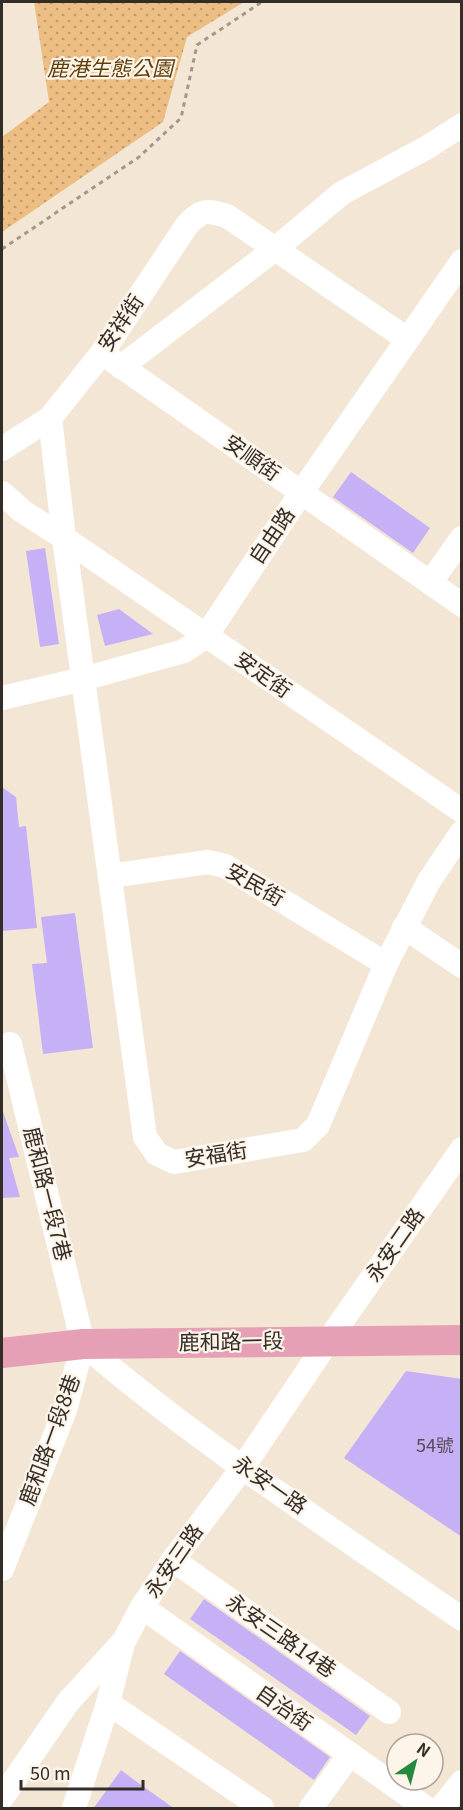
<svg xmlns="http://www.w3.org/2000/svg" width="463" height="1810" font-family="Georgia,'Noto Sans TC',serif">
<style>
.park{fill:url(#park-dots)}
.building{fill:#c6b0f6}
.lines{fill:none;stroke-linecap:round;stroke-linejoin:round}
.path{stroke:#a2988b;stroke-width:3;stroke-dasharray:4.5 4.5;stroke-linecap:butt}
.minor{stroke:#fff;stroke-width:24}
.major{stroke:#e6a0b6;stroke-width:30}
.labels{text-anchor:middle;stroke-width:4.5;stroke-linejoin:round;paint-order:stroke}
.number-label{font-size:18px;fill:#574e5a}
.park-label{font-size:21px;font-style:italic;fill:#5f3e09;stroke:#fdf4ea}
.street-label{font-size:21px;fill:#322d26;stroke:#fdf4ea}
</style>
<defs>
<pattern id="park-dots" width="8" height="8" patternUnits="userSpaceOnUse" patternTransform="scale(1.5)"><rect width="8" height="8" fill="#ecbe83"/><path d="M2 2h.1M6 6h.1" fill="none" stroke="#c09b6b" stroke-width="1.8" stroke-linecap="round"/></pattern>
</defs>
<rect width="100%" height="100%" fill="#f4e6d5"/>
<polygon class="park" points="34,2 244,2 187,37 163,122 2,232 2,137 49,102"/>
<g class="building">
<polygon points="351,472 430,528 413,553 333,497"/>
<polygon points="45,548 59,644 40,647 26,551"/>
<polygon points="119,609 153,634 105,646 97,615"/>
<polygon points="2,787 16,797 19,827 26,826 37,928 2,931"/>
<polygon points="75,913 93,1048 43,1054 32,964 47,963 41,917"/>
<polygon points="2,1112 3,1112 19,1157 9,1158 20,1197 2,1198"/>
<polygon points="406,1371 462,1379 462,1537 344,1458"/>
<polygon points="204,1599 370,1716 356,1735 190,1619"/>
<polygon points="180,1651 330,1757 314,1780 164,1674"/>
<polygon points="121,1770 137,1782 175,1809 93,1809"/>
</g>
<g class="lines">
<polyline class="path" points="2,249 139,157 181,118 197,45 262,2"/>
<g class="minor">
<polyline points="102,353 462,605"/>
<polyline points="121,367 275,249 342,193 426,148 462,125"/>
<polyline points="50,418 64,538 145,1137 157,1154 174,1162 303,1140 318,1125 386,964 429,881 462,832"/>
<path d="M2 449 50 418 102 353 187 225C203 209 206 210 227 216L407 339"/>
<polyline points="2,493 22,511 64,538 462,811"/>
<polyline points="430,583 462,538"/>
<polyline points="2,698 83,679 184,651 206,636 301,493 462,261"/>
<polyline points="110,876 208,862 225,866 386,964"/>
<polyline points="404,927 462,966"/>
<path d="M83 1344C202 1446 334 1530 462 1619"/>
<polyline points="173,1560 389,1712"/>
<polyline points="2,1569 65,1410 83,1344 10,1044"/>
<polyline points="142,1607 426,1808"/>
<polyline points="108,1703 262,1808"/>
<polyline points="2,1798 68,1702 121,1644"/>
<polyline points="74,1808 108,1703 123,1643 142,1607 173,1560 243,1467 328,1341 462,1149"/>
<polyline points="311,1808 350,1754"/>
<polyline points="441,1808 462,1782"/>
</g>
<polyline class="major" points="2,1353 83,1344 462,1340"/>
</g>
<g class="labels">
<g class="number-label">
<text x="435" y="1452">54號</text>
</g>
<g class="park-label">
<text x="110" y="76">鹿港生態公園</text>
</g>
<g class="street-label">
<text transform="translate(121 323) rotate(-56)" y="7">安祥街</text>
<text transform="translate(252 458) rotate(35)" y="7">安順街</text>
<text transform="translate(272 536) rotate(-56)" y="7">自由路</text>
<text transform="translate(263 675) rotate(35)" y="7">安定街</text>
<text transform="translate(255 885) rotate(30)" y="7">安民街</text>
<text transform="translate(216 1155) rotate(-9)" y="7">安福街</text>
<text transform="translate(47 1194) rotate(76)" y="7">鹿和路一段7巷</text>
<text transform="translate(395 1245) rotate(-55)" y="7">永安二路</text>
<text transform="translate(231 1342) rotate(-1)" y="7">鹿和路一段</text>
<text transform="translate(50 1440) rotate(-70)" y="7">鹿和路一段8巷</text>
<text transform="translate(270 1485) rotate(35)" y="7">永安一路</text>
<text transform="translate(174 1561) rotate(-55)" y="7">永安三路</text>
<text transform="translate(281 1636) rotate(35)" y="7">永安三路14巷</text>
<text transform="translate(284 1708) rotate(35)" y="7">自治街</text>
</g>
</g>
<rect width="463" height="1810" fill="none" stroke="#322d26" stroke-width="6"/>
<g transform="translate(415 1762) rotate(35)"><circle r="28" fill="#fdf4ea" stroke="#aca49c" stroke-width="1.5"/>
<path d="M0-4.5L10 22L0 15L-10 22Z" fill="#25893e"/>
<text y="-9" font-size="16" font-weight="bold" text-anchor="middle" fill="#322d26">N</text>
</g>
<path d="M21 1780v9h122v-9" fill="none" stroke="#322d26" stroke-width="3"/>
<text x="30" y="1780" font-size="18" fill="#322d26" stroke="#fdf4ea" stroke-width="4.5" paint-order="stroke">50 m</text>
</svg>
